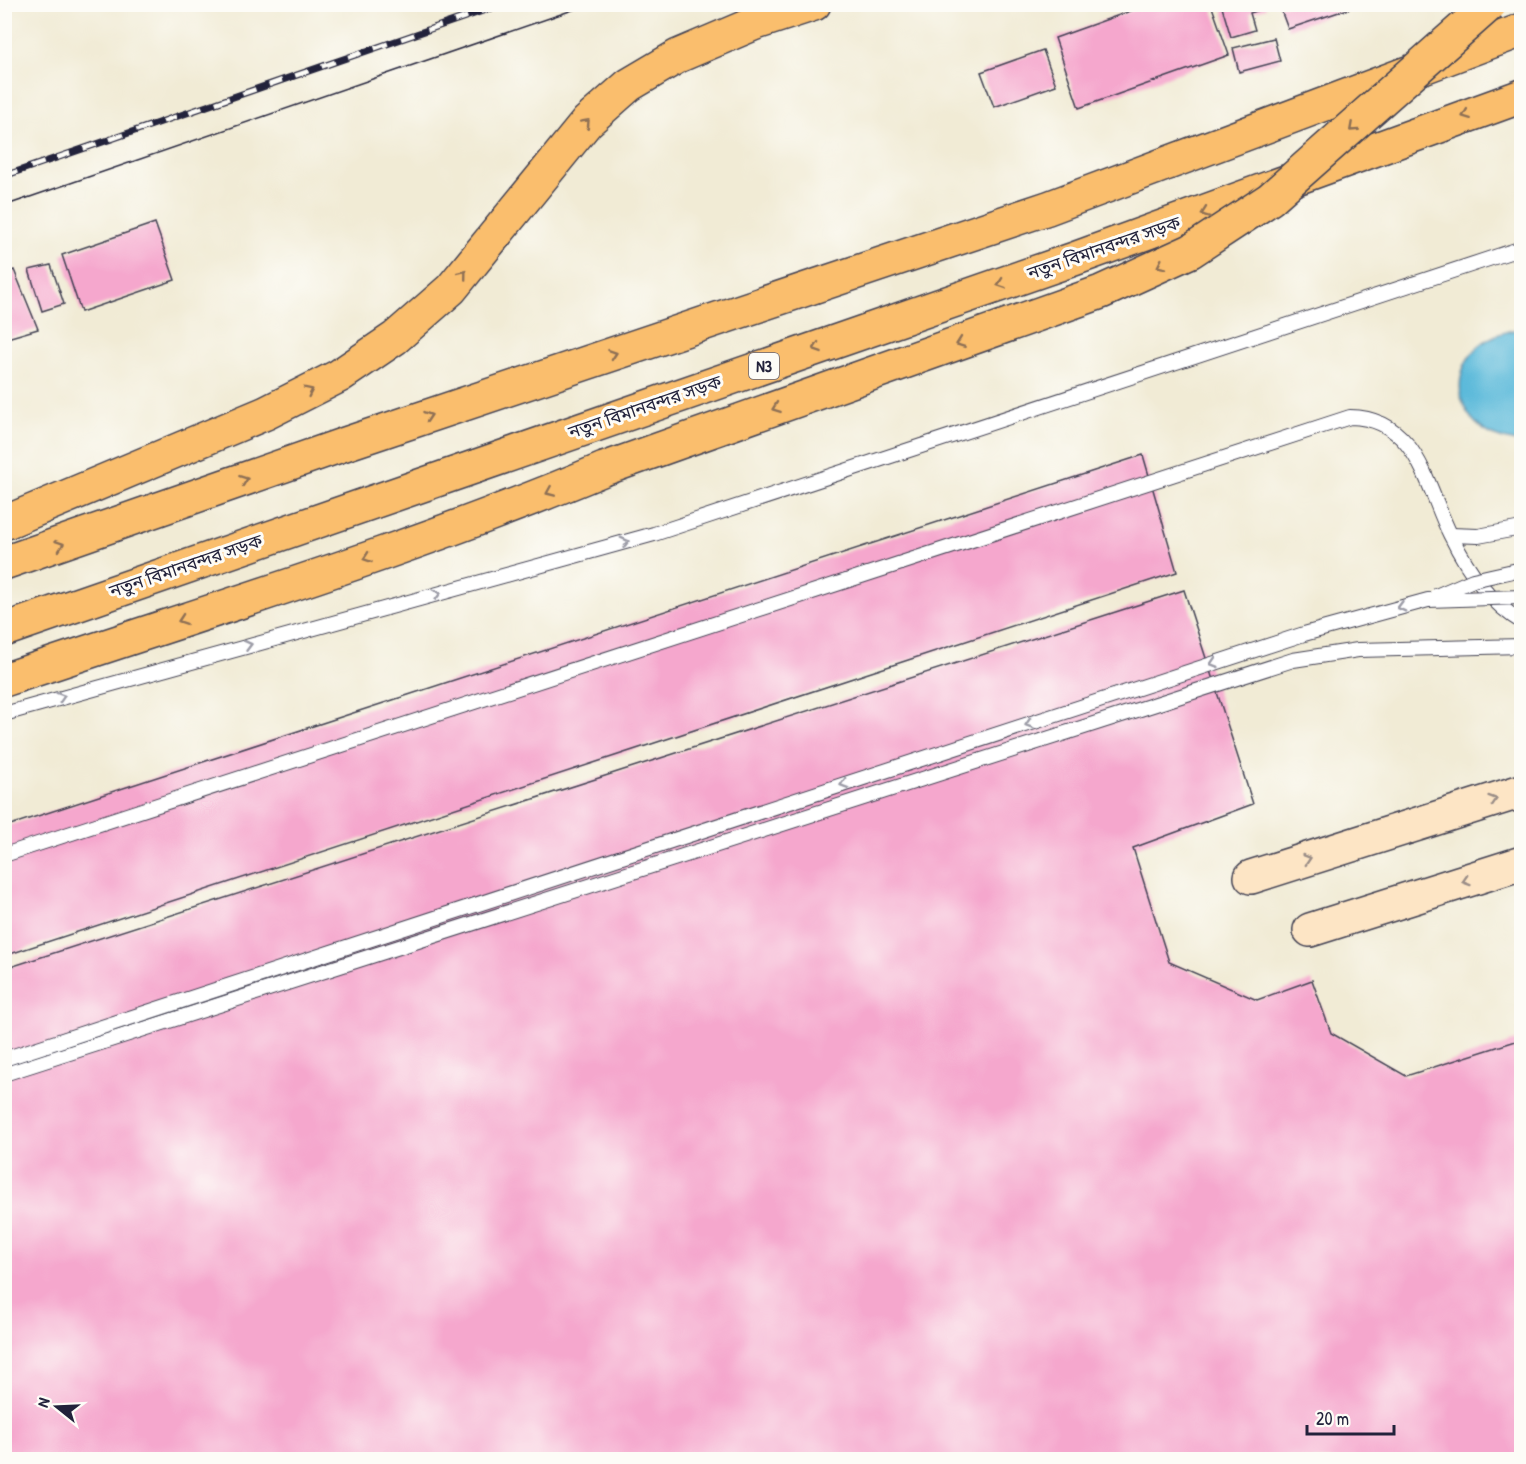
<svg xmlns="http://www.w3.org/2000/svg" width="1526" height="1464" font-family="'Patrick Hand','Noto Sans Bengali',sans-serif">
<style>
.water{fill:#5bbada;stroke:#3e6e8a;stroke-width:1.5}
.building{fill:#f5a7cd}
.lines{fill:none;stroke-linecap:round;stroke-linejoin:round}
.service-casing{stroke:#414052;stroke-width:16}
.secondary-casing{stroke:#414052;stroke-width:36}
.trunk-casing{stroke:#414052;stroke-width:36}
.motorway-casing{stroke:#414052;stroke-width:36}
.service{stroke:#fff;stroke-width:14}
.secondary{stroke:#fde5c5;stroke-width:33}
.trunk{stroke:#fabe6d;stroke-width:33}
.motorway{stroke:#fabe6d;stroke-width:33}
.tram{stroke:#22223b;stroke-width:1.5}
.rail-casing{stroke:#22223b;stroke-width:7}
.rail{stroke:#fdfcf7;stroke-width:4.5;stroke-dasharray:14;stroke-linecap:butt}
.service-bridge-casing{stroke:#414052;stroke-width:16;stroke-linecap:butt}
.motorway-bridge-casing{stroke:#414052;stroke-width:36;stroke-linecap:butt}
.service-bridge{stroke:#fff;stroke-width:14}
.motorway-bridge{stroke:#fabe6d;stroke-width:33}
.oneway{stroke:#8e7054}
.oneway2{stroke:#9c9ca7}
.oneway3{stroke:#9a8d87}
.labels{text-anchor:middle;stroke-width:6;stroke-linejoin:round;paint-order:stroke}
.shield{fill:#fdfcf7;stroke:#646373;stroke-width:1.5}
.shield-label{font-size:16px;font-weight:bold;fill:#22223b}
.street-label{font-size:18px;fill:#22223b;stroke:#fdfcf7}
</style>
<rect width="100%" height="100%" fill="#fdfcf7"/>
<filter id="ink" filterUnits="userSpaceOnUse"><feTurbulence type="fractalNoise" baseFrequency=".0167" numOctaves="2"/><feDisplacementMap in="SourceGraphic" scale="12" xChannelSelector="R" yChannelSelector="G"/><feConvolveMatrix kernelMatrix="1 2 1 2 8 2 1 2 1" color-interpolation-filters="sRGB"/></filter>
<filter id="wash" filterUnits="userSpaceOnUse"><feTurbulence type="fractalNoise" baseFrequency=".008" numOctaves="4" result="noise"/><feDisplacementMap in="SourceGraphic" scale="24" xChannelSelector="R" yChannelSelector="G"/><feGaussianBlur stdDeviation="1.35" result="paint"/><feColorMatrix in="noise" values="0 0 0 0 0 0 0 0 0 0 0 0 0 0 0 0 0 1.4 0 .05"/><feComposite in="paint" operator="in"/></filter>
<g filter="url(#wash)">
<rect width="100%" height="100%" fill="#f1ebd5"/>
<path class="water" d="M1521 329 1522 442H1521C1440 435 1440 338 1521 329Z"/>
<g id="blocks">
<g class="building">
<polygon points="1150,4 1211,4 1229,55 1079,108 1055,38"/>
<polygon points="1221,4 1265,4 1266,8 1250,13 1255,30 1231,37"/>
<polygon points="1279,5 1360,5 1288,29"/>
<polygon points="1274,38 1280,61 1239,72 1233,48"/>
<polygon points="1043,50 1056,85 994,107 981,72"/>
<polygon points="155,223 175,280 81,312 62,255"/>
<polygon points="51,265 64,304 42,311 29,270"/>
<polygon points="14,270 38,329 4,339 4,274"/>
<polygon points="1143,455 1177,572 4,956 4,827"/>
<polygon points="1184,590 1253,804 1133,848 1169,962 1257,1000 1312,980 1331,1033 1406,1076 1522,1039 1522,1460 4,1460 4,969"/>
</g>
</g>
</g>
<g filter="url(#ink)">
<use href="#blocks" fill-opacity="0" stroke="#414052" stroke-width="1.5"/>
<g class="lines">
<defs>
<g id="service">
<polyline points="1451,535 1478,536 1522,528"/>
<polyline points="4,714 654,534 1522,248"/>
<path d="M4 855 1350 417C1417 418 1426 485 1450 534 1466 567 1489 603 1522 622"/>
<polyline points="4,1074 1293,660 1358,650 1522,646"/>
</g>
<g id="secondary">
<polyline points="1251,877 1522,791"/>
<polyline points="1310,930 1522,863"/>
</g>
<g id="trunk">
<polyline points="4,563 345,444 1048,208 1522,30"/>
<polyline points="4,630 1074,259 1522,96"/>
</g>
<g id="motorway">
<polyline points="4,523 266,413 339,376 395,338 451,289 587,122 629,85 678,56 753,24 814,4"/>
<path d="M4 680C205 612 409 551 604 469"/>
</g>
</defs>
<use href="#service" class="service-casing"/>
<use href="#secondary" class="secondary-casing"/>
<use href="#trunk" class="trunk-casing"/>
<use href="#motorway" class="motorway-casing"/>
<use href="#service" class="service"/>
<use href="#secondary" class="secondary"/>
<use href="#trunk" class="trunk"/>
<use href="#motorway" class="motorway"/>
<polyline class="tram" points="4,206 590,4"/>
<defs>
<polyline id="rail" points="4,176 503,4"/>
</defs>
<use href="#rail" class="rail-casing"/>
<use href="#rail" class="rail"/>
<defs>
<g id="service-bridge">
<polyline points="1436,596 1473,580 1522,569"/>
<polyline points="4,1059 1304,634 1428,600 1522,597"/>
</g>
<polyline id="motorway-bridge" points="604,469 1101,292 1191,251 1270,199 1490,4"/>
</defs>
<use href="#service-bridge" class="service-bridge-casing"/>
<use href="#motorway-bridge" class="motorway-bridge-casing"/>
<use href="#service-bridge" class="service-bridge"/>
<use href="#motorway-bridge" class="motorway-bridge"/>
</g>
<defs><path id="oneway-chevron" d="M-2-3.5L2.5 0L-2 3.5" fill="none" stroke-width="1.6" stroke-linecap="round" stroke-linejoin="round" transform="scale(1.5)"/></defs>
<g class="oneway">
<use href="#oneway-chevron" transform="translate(1466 115) rotate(159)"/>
<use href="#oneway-chevron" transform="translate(586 123) rotate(-47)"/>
<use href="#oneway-chevron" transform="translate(1353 128) rotate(138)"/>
<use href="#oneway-chevron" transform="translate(1205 213) rotate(160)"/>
<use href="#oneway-chevron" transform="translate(1161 265) rotate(154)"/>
<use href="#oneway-chevron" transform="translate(463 274) rotate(-51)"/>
<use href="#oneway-chevron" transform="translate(1001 284) rotate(161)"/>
<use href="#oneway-chevron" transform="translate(960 343) rotate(160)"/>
<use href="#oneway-chevron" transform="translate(817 348) rotate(161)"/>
<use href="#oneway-chevron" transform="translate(613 354) rotate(-19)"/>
<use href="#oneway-chevron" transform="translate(309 391) rotate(-26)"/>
<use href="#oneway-chevron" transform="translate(776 408) rotate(160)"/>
<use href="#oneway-chevron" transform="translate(428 416) rotate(-19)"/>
<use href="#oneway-chevron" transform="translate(244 480) rotate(-20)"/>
<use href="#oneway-chevron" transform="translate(550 492) rotate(157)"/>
<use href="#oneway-chevron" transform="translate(60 545) rotate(-19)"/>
<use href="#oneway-chevron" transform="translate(367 558) rotate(161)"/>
<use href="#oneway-chevron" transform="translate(182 620) rotate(161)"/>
</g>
<g class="oneway2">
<use href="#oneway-chevron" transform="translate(625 542) rotate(-15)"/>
<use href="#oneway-chevron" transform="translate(437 594) rotate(-15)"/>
<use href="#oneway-chevron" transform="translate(1401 607) rotate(165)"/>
<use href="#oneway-chevron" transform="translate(248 645) rotate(-15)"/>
<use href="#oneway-chevron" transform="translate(1214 663) rotate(162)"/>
<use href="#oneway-chevron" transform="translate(61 697) rotate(-17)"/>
<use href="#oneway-chevron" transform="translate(1029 724) rotate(162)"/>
<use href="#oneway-chevron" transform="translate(844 784) rotate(162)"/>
</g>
<g class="oneway3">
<use href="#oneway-chevron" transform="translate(1493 800) rotate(-18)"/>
<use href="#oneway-chevron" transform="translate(1307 859) rotate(-18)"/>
<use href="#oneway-chevron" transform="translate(1466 881) rotate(162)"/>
</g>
</g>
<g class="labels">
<rect class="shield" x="749" y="353" width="30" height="26" rx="4.5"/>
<g class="shield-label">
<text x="764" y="372">N3</text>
</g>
<g class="street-label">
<text transform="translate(1104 248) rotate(-19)" y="6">নতুন বিমানবন্দর সড়ক</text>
<text transform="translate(645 407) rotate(-19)" y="6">নতুন বিমানবন্দর সড়ক</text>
<text transform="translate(186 566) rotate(-19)" y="6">নতুন বিমানবন্দর সড়ক</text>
</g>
</g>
<rect width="1526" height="1464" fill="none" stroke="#fdfcf7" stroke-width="24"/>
<g transform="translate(57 1407) rotate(288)" stroke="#fdfcf7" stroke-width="4.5" paint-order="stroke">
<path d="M0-4.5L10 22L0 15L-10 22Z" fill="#22223b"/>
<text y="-9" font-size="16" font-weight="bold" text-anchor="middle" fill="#22223b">N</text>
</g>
<path d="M1307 1425v9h87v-9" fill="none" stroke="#22223b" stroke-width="3"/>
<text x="1316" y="1425" font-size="18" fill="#22223b" stroke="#fdfcf7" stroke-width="4.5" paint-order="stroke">20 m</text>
</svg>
